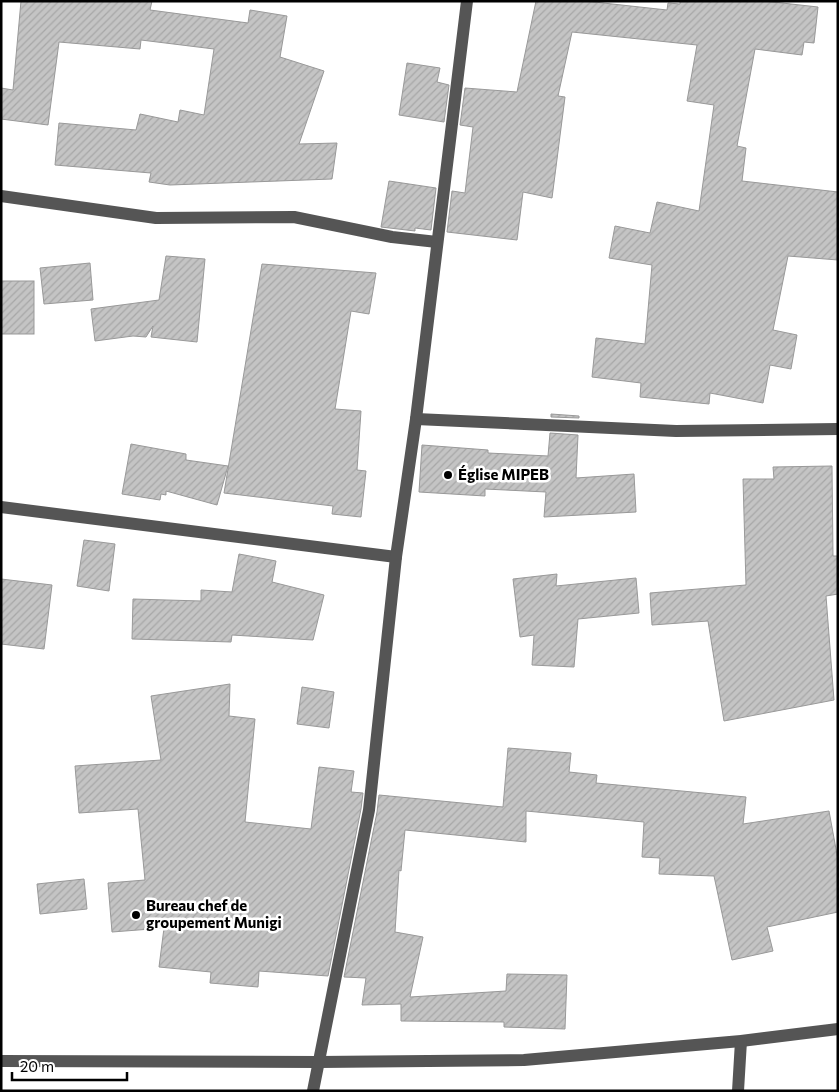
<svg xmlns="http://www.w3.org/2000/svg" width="839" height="1092" font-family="Commissioner,sans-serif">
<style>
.building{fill:url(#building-hatch);stroke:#999}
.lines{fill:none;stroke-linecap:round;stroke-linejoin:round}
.minor{stroke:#555;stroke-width:12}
.poi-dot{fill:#000;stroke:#fff;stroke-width:2}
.labels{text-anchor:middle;stroke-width:5;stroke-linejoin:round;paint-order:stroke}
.poi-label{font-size:15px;font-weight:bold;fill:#000;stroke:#fff;text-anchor:start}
</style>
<defs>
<pattern id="building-hatch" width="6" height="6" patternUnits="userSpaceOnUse" patternTransform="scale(1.25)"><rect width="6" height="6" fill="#c4c4c4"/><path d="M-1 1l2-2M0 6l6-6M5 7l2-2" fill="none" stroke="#a7a7a7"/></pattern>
</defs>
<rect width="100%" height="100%" fill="#fff"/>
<g class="building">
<polygon points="21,1 152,1 150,10 248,23 250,10 287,16 280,57 324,71 299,144 337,143 332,179 170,185 149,182 151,173 55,165 59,123 136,130 140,114 178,122 180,110 204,115 214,49 141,40 140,49 59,42 48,125 1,119 1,88 13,90"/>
<polygon points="536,1 585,1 667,10 668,3 680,4 680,1 764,1 818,7 814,43 804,42 802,55 755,49 737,146 746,148 742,181 838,192 838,260 788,256 773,330 797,335 791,369 770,365 763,403 710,393 709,404 640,397 641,383 592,377 596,338 645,344 652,265 609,258 615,226 650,233 657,202 699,211 714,105 687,101 697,45 572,32 558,96 565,97 552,198 523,192 517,240 447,232 452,191 465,193 473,127 460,125 465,88 517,92"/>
<polygon points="407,63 440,68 437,82 449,85 444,122 399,115"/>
<polygon points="389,181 436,188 431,230 415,228 415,231 381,227"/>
<polygon points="166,256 205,259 197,342 151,337 153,326 146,337 133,336 95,341 91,309 159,300"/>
<polygon points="90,263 93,300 44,304 40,268"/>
<polygon points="262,264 376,273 369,314 351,311 335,409 361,411 357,470 366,471 361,517 332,514 333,506 224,493"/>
<rect x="1" y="281" width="33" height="53"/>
<polygon points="551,414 579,416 579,418 551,417"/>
<polygon points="550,433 578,435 576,478 634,474 636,512 544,517 546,492 485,489 485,496 419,492 422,445 488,450 488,453 548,456"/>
<polygon points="131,444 186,454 186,460 228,466 217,505 166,491 166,495 161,494 160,500 122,494"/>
<polygon points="832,466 833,556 838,556 838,594 826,596 834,700 724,721 708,621 652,625 650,593 746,585 743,479 774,479 773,467"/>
<polygon points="84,540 115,544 109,591 77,586"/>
<polygon points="239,554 276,561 272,582 324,595 313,640 232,635 231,642 132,639 133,599 201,601 201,590 232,592"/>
<polygon points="557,574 556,586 636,578 639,613 578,619 574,667 532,665 534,635 520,637 513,579"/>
<polygon points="1,579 52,585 44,649 1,644"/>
<polygon points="230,684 229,716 255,719 245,822 311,829 319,767 354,771 351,792 363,793 361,809 328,976 259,971 258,987 210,983 211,972 159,967 164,928 112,932 108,883 145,880 138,809 79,813 75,766 161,760 151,696"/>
<polygon points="302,687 334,692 329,728 297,724"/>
<polygon points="508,748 571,753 569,772 597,775 596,783 746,797 743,824 829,811 838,860 838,912 767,927 773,951 732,960 714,876 659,874 660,858 642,857 644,822 526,811 526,842 405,830 401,871 399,870 395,932 423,937 410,997 506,991 507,974 567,975 565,1029 504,1027 504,1022 401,1021 401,1004 362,1005 366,978 344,977 377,812 379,795 503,807"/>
<polygon points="84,879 87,909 40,914 37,884"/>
</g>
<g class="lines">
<g class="minor">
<polyline points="1,196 156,218 294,217 392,237 437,242"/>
<polyline points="416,419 676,431 838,429"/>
<polyline points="1,507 396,557"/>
<polyline points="1,1061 319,1062 524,1060 741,1041 838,1029"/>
<polyline points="313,1091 369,810 396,557 416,419 467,1"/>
<polyline points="738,1091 741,1041"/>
</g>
</g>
<g class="poi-dot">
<circle cx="448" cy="475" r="5"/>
<circle cx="136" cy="915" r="5"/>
</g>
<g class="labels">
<g class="poi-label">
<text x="458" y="480">Église MIPEB</text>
<text x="146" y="911">Bureau chef de<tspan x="146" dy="17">groupement Munigi</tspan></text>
</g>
</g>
<rect width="839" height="1092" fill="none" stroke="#000000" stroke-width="5"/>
<path d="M12 1072v8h115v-8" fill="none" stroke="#000000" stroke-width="2.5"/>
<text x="20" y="1072" font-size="15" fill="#000000" stroke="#ffffff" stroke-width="4" paint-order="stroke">20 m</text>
</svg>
